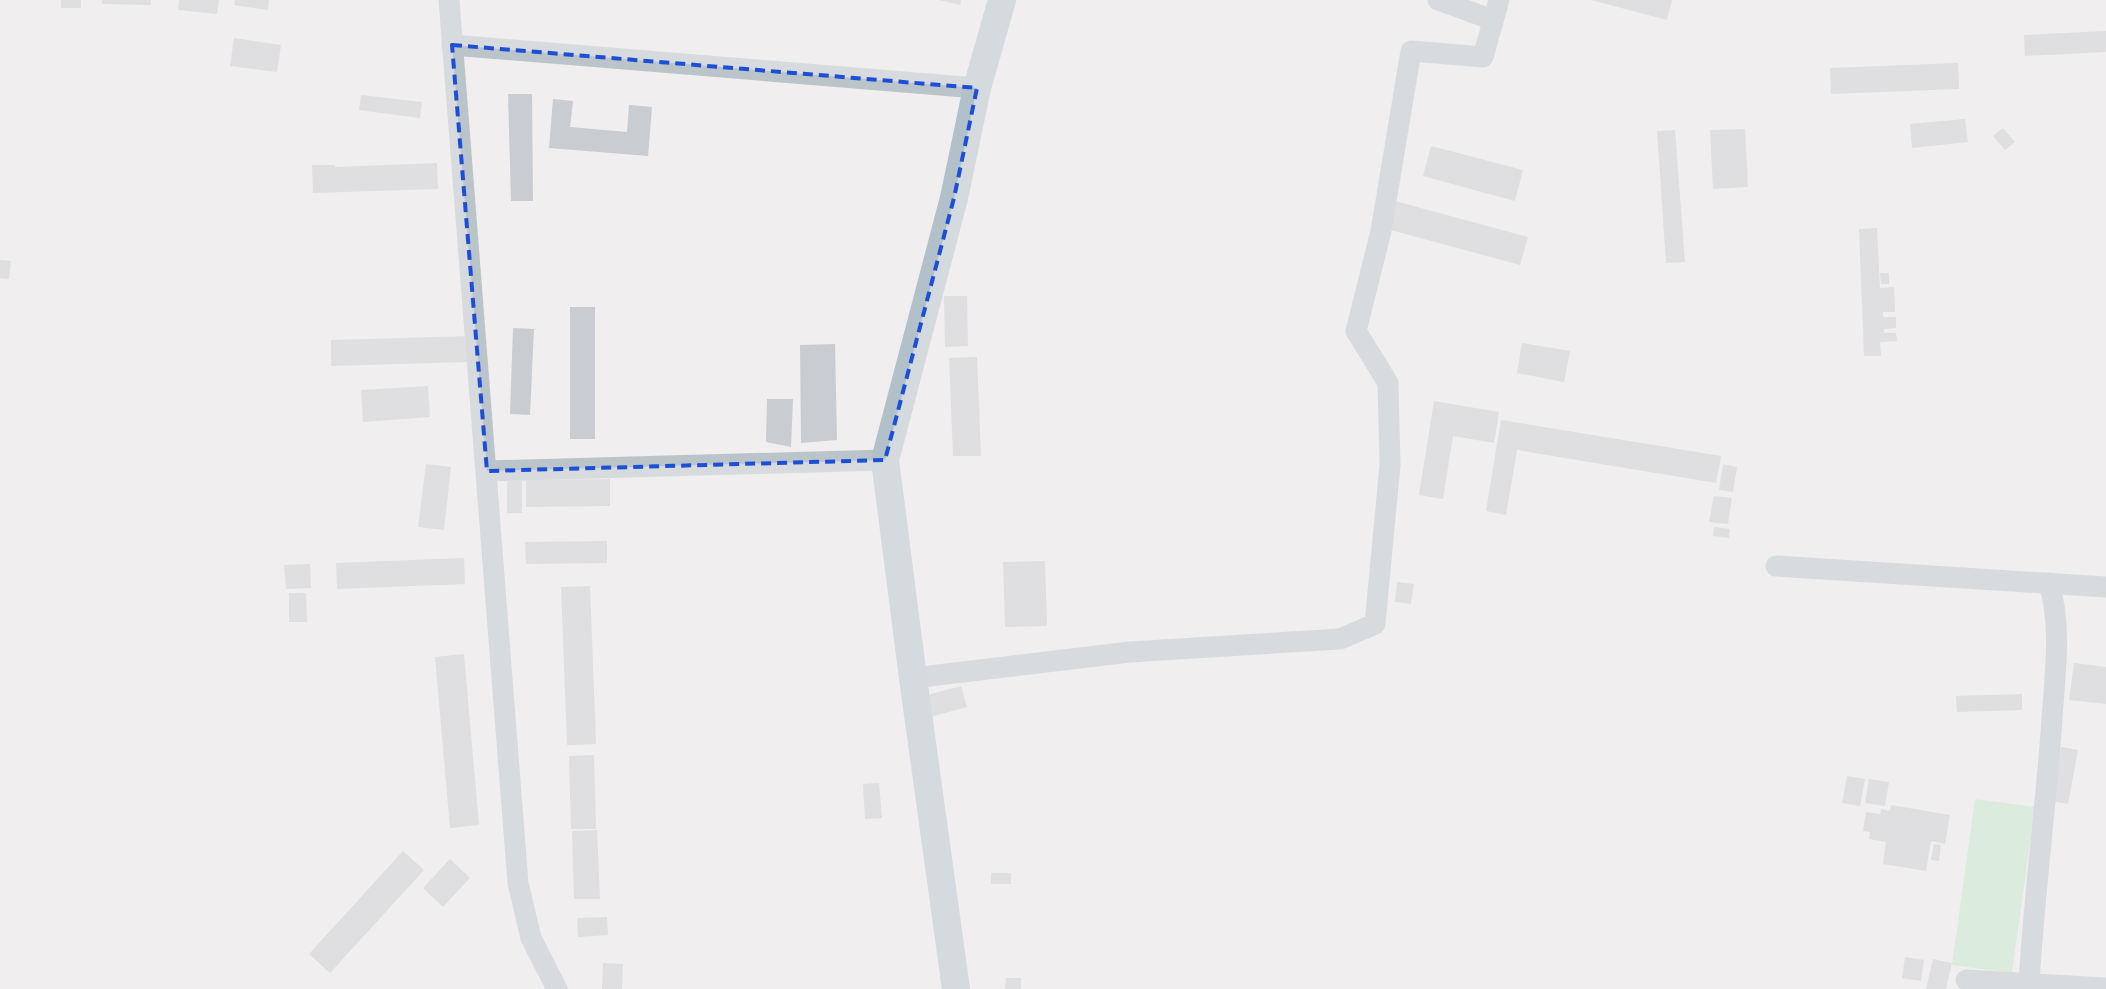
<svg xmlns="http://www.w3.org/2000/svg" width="2106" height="989" font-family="'Noto Sans',sans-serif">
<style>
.green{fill:#c1e9cb}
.building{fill:#c9ccd0}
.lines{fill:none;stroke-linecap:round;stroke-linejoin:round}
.minor{stroke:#bbc4c9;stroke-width:21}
.major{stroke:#b1c0c9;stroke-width:28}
.marked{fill:none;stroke:#1d4ed8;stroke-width:4;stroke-dasharray:10 6;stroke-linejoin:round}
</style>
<rect width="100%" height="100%" fill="#f0eeee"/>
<polygon class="green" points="1975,799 2035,807 2012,973 1952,965"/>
<g class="building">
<rect x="61" y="0" width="20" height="8"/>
<polygon points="102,0 151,0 151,5 102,4"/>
<polygon points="179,0 219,0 217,14 178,10"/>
<polygon points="235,0 269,0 268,10 234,5"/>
<polygon points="939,0 961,0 960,5"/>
<polygon points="1591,0 1672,0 1667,20"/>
<polygon points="2106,31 2106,52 2025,56 2024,35"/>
<polygon points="234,38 281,45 277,72 230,66"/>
<polygon points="1958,63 1959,89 1831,94 1830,68"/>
<polygon points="508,94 532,94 533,201 511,201"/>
<polygon points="361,95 422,102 420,118 359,110"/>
<polygon points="553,99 573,101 570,127 627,132 629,105 652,107 648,156 549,148"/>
<polygon points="1965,119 1968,142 1912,148 1910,124"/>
<polygon points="2003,128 2015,142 2005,150 1993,136"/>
<polygon points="1745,129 1748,187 1713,189 1710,130"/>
<polygon points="1675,130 1685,262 1666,263 1657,131"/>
<polygon points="1431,146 1523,170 1515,201 1423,176"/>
<polygon points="437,163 438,189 313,193 312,165 335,165 335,167"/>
<polygon points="1395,201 1528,237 1520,265 1387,229"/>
<polygon points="1877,228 1880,288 1894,287 1895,312 1883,312 1883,317 1896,317 1896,328 1884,329 1884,333 1896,333 1897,341 1880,342 1881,356 1864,356 1859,229"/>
<polygon points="0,260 11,261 9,279 0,278"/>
<polygon points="1880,273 1889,273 1889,284 1881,284"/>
<polygon points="944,296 967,296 968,346 945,347"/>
<rect x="570" y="307" width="25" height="132"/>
<polygon points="513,328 534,329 530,415 510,414"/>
<polygon points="469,336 469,362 331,366 331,340"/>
<polygon points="1522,343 1570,351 1564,382 1517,373"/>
<polygon points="835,344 837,440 801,443 800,345"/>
<polygon points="977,357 981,456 953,456 949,358"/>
<polygon points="428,386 430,417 363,422 361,390"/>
<polygon points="767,399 793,399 791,447 766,442"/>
<polygon points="1434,401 1499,412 1494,443 1453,436 1443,499 1419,495"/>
<polygon points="1501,420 1721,456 1716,483 1517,450 1506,515 1486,511"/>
<polygon points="426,464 451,467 444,530 418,527"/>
<polygon points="1723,464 1737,467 1733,492 1719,490"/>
<polygon points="610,479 610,506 526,507 526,480"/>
<rect x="507" y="481" width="15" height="32"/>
<polygon points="1714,496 1732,498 1728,524 1709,522"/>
<polygon points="1714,527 1730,529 1729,538 1713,536"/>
<polygon points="607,541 607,563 526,564 525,542"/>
<polygon points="464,558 465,584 337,589 336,563"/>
<polygon points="1045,561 1047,626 1005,627 1003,562"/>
<polygon points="310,564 311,588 286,589 284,565"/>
<polygon points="1397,582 1414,584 1411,604 1395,602"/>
<polygon points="590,586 596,744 567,745 561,587"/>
<polygon points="289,593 306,593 307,622 289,622"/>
<polygon points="464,654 479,825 450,828 435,657"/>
<polygon points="2074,663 2106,667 2106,704 2069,700"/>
<polygon points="961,686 967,707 930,717 924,696"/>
<polygon points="2022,694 2022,710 1957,712 1956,696"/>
<polygon points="2061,747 2078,750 2068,804 2051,801"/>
<polygon points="594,755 596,829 571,829 569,756"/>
<polygon points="1847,776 1865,779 1860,806 1842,803"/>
<polygon points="1869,779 1889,782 1885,806 1865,803"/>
<polygon points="879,783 882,818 865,819 863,784"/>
<polygon points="1891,805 1950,815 1945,844 1931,841 1926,871 1883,864 1886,842 1869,839 1870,832 1863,831 1866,812 1880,814 1881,809 1890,811"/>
<polygon points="597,830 600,899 574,899 572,831"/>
<polygon points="1934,844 1941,845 1939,861 1931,860"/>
<polygon points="403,851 424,870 330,973 309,954"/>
<polygon points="450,859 470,878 443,907 423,888"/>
<rect x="991" y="873" width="20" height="11"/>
<polygon points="607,917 608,935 578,937 577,918"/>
<polygon points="1905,957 1924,960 1921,981 1902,978"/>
<polygon points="1933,959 1952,963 1946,989 1926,989"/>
<polygon points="603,963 623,964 622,989 602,989"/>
<polygon points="1006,978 1021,978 1021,989 1005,989"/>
</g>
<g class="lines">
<g class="minor">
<polyline points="449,0 518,883 531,938 557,989"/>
<polyline points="1438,0 1493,20"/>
<polyline points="452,45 977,88"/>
<polyline points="487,471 885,460"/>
<polyline points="1776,566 2106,587"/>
<polyline points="913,678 1130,652 1340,639 1375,624 1390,465 1388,383 1356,331 1381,231 1411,51 1483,57 1499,0"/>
<polyline points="1966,980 2106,988"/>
<path d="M2029 983C2034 895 2046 807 2052 719 2055 672 2062 628 2049 583"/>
</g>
<polyline class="major" points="956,989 913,678 885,460 954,198 977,88 1002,0"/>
</g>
<path d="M0 0H2106V989H0ZM452 45 977 88 954 198 885 460 487 471Z" fill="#f0eeee" fill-opacity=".55" fill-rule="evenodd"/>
<path class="marked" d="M452 45 977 88 954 198 885 460 487 471Z"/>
</svg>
